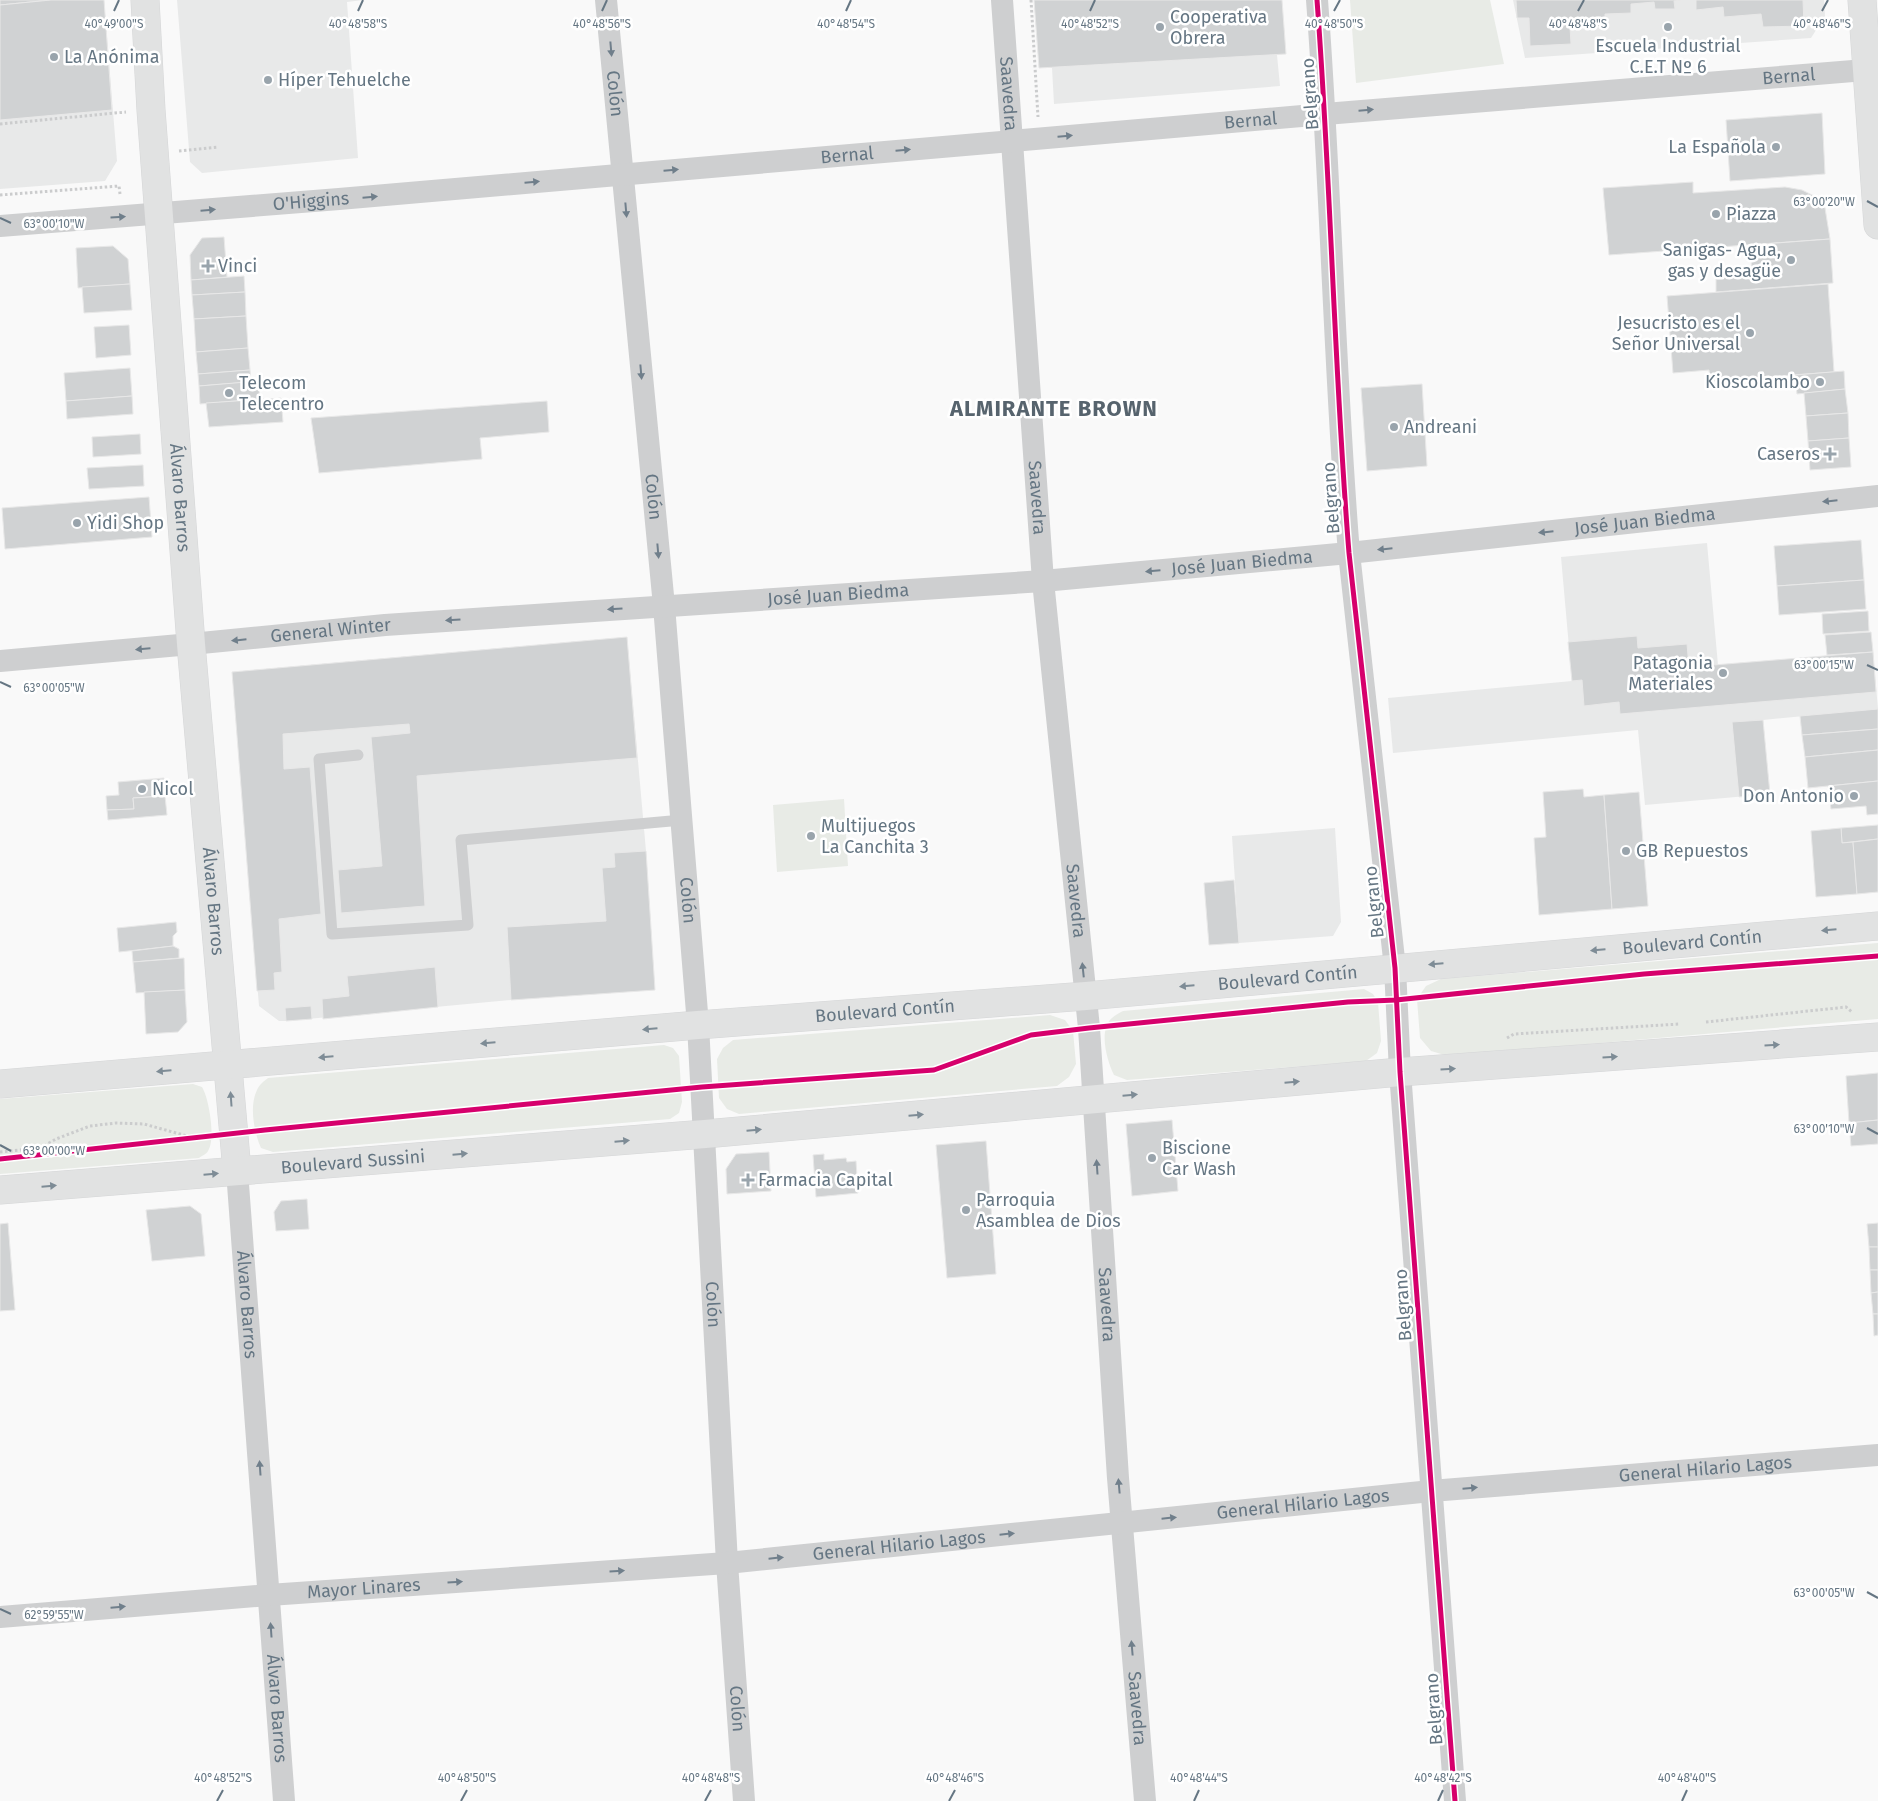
<svg xmlns="http://www.w3.org/2000/svg" width="1878" height="1801" font-family="'Fira Sans',sans-serif">
<style>
.built{fill:#e8e9e9}
.green{fill:#e8ebe6}
.building{fill:#d0d2d3;stroke:#e8e8e8}
.lines{fill:none;stroke-linecap:round;stroke-linejoin:round}
.secondary-casing{stroke:#d5d6d7;stroke-width:29}
.path{stroke:#cbcccd;stroke-width:3;stroke-dasharray:2.5 2.5;stroke-linecap:butt}
.service{stroke:#cecfd0;stroke-width:11}
.minor{stroke:#cecfd0;stroke-width:22}
.secondary{stroke:#e1e2e2;stroke-width:28}
.cycleway-casing{stroke:#fff;stroke-width:8}
.cycleway{stroke:#d6006c;stroke-width:5}
.oneway{fill:#707f8b}
.oneway2{fill:#7e8c96}
.ticks{fill:none;stroke:#657683;stroke-width:2}
.poi-dot{fill:#99a4ac;stroke:#fff;stroke-width:2}
.labels{text-anchor:middle;stroke-width:5;stroke-linejoin:round;paint-order:stroke}
.poi-label{font-size:18px;fill:#657683;stroke:#fff;text-anchor:start}
.street-label{font-size:18px;fill:#657683;stroke:#fff}
.district-label{font-size:22px;font-weight:bold;letter-spacing:1px;fill:#57646e;stroke:#fff}
.ticks-label{font-size:12px;text-anchor:middle;fill:#657683;stroke:#fff;stroke-width:5;stroke-linejoin:round;paint-order:stroke}
</style>
<rect width="100%" height="100%" fill="#f9f9f9"/>
<g class="built">
<polygon points="51,0 104,0 117,161 105,181 0,189 0,5"/>
<polygon points="177,0 363,0 347,2 358,158 202,173 190,162"/>
<polygon points="1034,0 1282,0 1277,55 1280,86 1054,104 1052,68 1039,68"/>
<polygon points="1513,0 1824,0 1825,16 1811,38 1525,58"/>
<polygon points="1707,543 1718,665 1873,652 1878,709 1763,720 1770,794 1645,805 1638,730 1393,753 1388,698 1572,681 1561,557"/>
<polygon points="627,637 646,851 655,990 511,1000 286,1021 279,1021 259,1006 232,672"/>
<polygon points="1335,828 1341,922 1333,936 1239,943 1232,836"/>
</g>
<g class="green">
<polygon points="1350,0 1490,0 1504,64 1356,83"/>
<polygon points="844,799 848,866 777,872 773,805"/>
<polygon points="1878,943 1878,1019 1448,1056 1431,1051 1420,1038 1417,999 1426,986 1441,979"/>
<path d="M1364 989 1373 994 1378 1002 1381 1041 1377 1053 1366 1061 1127 1080 1114 1075C1107 1061 1098 1030 1112 1018 1115 1015 1119 1013 1123 1011Z"/>
<polygon points="1050,1015 1065,1020 1073,1031 1076,1064 1069,1077 1057,1086 739,1114 727,1109 719,1098 717,1059 723,1048 733,1040"/>
<path d="M664 1045 673 1048 679 1056 682 1102 679 1113 670 1119 273 1152 261 1148C254 1132 249 1106 257 1090 259 1085 264 1081 268 1078Z"/>
<path d="M193 1084 202 1087C209 1098 216 1140 208 1151 207 1154 201 1156 199 1158L0 1174V1099Z"/>
</g>
<g class="building">
<polygon points="0,0 51,0 0,5"/>
<polygon points="51,0 104,0 112,110 0,120 0,5"/>
<polygon points="1034,0 1282,0 1286,54 1039,68"/>
<polygon points="1516,0 1681,0 1674,1 1675,9 1655,9 1654,2 1631,4 1631,13 1605,14 1605,26 1570,27 1571,44 1530,46 1529,18 1517,18"/>
<polygon points="1696,0 1803,0 1804,26 1763,27 1761,14 1724,17 1723,7 1696,10"/>
<polygon points="1822,113 1825,174 1730,181 1726,120"/>
<polygon points="1693,182 1693,193 1785,187 1802,190 1816,197 1825,208 1830,239 1609,255 1603,188"/>
<polygon points="224,237 227,277 191,280 190,255 202,238"/>
<polygon points="1830,239 1833,283 1716,292 1716,278 1752,275 1750,245"/>
<polygon points="113,246 128,259 130,284 78,288 76,248"/>
<polygon points="244,276 245,292 192,295 191,280"/>
<polygon points="130,284 132,310 84,313 82,287"/>
<polygon points="1828,284 1834,372 1710,381 1709,370 1673,373 1667,296"/>
<polygon points="245,292 246,316 194,319 192,295"/>
<polygon points="246,316 248,348 196,352 194,319"/>
<polygon points="129,325 131,355 96,358 94,327"/>
<polygon points="248,348 250,370 198,374 196,352"/>
<polygon points="130,368 132,396 66,401 64,373"/>
<polygon points="250,370 251,382 199,386 198,374"/>
<polygon points="1844,371 1845,389 1797,394 1795,375"/>
<polygon points="258,381 260,399 200,404 199,386"/>
<polygon points="1422,384 1427,466 1367,471 1361,388"/>
<polygon points="1845,389 1848,413 1806,416 1804,393"/>
<polygon points="132,396 133,414 67,419 66,401"/>
<polygon points="281,398 283,422 209,427 206,403"/>
<polygon points="547,401 549,432 480,438 482,459 319,473 311,418"/>
<polygon points="1848,413 1849,438 1808,441 1806,416"/>
<polygon points="140,434 141,454 93,457 92,437"/>
<polygon points="1849,438 1851,467 1810,470 1808,441"/>
<polygon points="143,465 144,486 89,489 87,468"/>
<polygon points="149,497 152,537 5,549 2,508"/>
<polygon points="1861,540 1864,580 1777,586 1774,546"/>
<polygon points="1864,580 1866,609 1779,615 1777,586"/>
<polygon points="1868,611 1869,631 1823,634 1822,614"/>
<polygon points="1871,632 1873,652 1827,655 1825,635"/>
<polygon points="1637,636 1638,648 1687,644 1689,667 1873,652 1876,692 1620,714 1619,702 1584,706 1582,680 1572,681 1568,642"/>
<polygon points="627,637 637,758 417,776 425,906 341,913 338,870 382,866 371,737 410,733 409,724 283,734 284,769 310,767 321,914 279,919 282,972 274,973 275,990 257,991 232,672"/>
<polygon points="1878,709 1878,729 1802,735 1800,716"/>
<polygon points="1763,720 1770,794 1739,797 1732,722"/>
<polygon points="1878,729 1878,750 1805,757 1802,735"/>
<polygon points="1878,750 1878,781 1808,788 1805,757"/>
<polygon points="164,778 165,796 133,798 134,809 107,810 106,796 119,795 118,782"/>
<polygon points="1878,781 1878,814 1867,815 1866,806 1831,809 1828,786"/>
<polygon points="1583,789 1584,797 1604,795 1612,909 1539,915 1534,838 1546,837 1543,792"/>
<polygon points="1639,792 1648,906 1612,909 1604,795"/>
<polygon points="165,796 167,815 108,820 107,810 134,809 133,798"/>
<polygon points="1878,825 1878,839 1842,843 1841,828"/>
<polygon points="1841,828 1842,843 1853,842 1857,894 1816,897 1811,831"/>
<polygon points="1878,839 1878,892 1857,894 1853,842"/>
<polygon points="646,851 655,990 511,1000 507,927 606,921 602,868 615,867 614,853"/>
<polygon points="1234,880 1239,943 1209,945 1204,883"/>
<polygon points="176,922 177,932 173,936 173,946 119,952 117,928"/>
<polygon points="173,946 179,949 179,958 133,962 132,951"/>
<polygon points="184,958 185,990 136,993 133,962"/>
<polygon points="435,967 438,1007 323,1019 322,999 349,996 347,976"/>
<polygon points="185,990 187,1022 178,1032 146,1034 144,992"/>
<polygon points="311,1006 312,1019 286,1021 285,1008"/>
<polygon points="1878,1073 1878,1120 1849,1123 1846,1076"/>
<polygon points="1172,1120 1178,1191 1132,1196 1126,1124"/>
<polygon points="1878,1120 1878,1144 1851,1146 1849,1123"/>
<polygon points="986,1141 996,1274 947,1278 936,1145"/>
<polygon points="769,1152 771,1191 727,1194 726,1169 736,1154"/>
<polygon points="824,1154 824,1160 846,1158 847,1162 856,1161 858,1193 816,1197 813,1155"/>
<polygon points="307,1199 309,1229 276,1231 274,1212 281,1201"/>
<polygon points="190,1206 201,1214 205,1256 152,1261 146,1210"/>
<polygon points="8,1223 15,1310 0,1311 0,1224"/>
<polygon points="1878,1223 1878,1247 1869,1247 1867,1224"/>
<polygon points="1869,1247 1878,1247 1878,1270 1870,1270"/>
<polygon points="1870,1270 1878,1270 1878,1292 1871,1293"/>
<polygon points="1878,1292 1878,1314 1873,1314 1871,1293"/>
<polygon points="1873,1314 1878,1314 1878,1335 1874,1336"/>
</g>
<g class="lines">
<defs>
<g id="secondary">
<path id="s7" d="M145 0 151 110 191 644 237 1171"/>
<polyline points="1862,0 1878,225"/>
<path id="s8" d="M0 1084 698 1025 1086 996 1878 926"/>
<path id="s9" d="M0 1190 705 1134 1400 1072 1878 1037"/>
</g>
</defs>
<use href="#secondary" class="secondary-casing"/>
<g class="path">
<polyline points="1031,0 1038,117"/>
<polyline points="0,124 126,112"/>
<polyline points="179,151 218,147"/>
<polyline points="0,195 119,186 120,194"/>
<polyline points="1706,1022 1846,1007 1852,1012"/>
<polyline points="1507,1038 1514,1034 1680,1024"/>
<polyline points="0,1152 40,1148 56,1139 90,1126 116,1123 144,1124 187,1136 210,1135"/>
</g>
<polyline class="service" points="358,755 319,759 332,934 468,925 461,840 682,820"/>
<g class="minor">
<path id="s1" d="M606 0 664 606 698 1025 727 1563 744 1801"/>
<path id="s2" d="M1002 0 1043 581 1089 1028 1118 1478 1145 1801"/>
<path d="M1317 0C1331 184 1334 369 1349 553L1395 968 1400 1072 1455 1801"/>
<path id="s3" d="M0 226 339 199 1325 114 1878 69"/>
<path id="s4" d="M0 661 191 644 385 625 1043 581 1349 553 1878 496"/>
<path id="s5" d="M237 1171 284 1801"/>
<path id="s6" d="M0 1617 269 1595 727 1563 1431 1491 1878 1455"/>
</g>
<use href="#secondary" class="secondary"/>
<defs>
<g id="cycleway">
<path d="M1317 0C1331 184 1334 369 1349 553L1395 968 1400 1072 1455 1801"/>
<polyline points="0,1159 265,1130 702,1087 934,1070 1031,1035 1089,1028 1348,1002 1396,1000 1644,974 1878,956"/>
</g>
</defs>
<use href="#cycleway" class="cycleway-casing"/>
<use href="#cycleway" class="cycleway"/>
</g>
<defs><path id="oneway-solid" d="M-6-.8H1V-3.2L6.5 0L1 3.2V.8H-6Z" transform="scale(1.25)"/></defs>
<g class="oneway">
<use href="#oneway-solid" transform="translate(611 49) rotate(85)"/>
<use href="#oneway-solid" transform="translate(1366 110) rotate(-5)"/>
<use href="#oneway-solid" transform="translate(1065 136) rotate(-5)"/>
<use href="#oneway-solid" transform="translate(903 150) rotate(-5)"/>
<use href="#oneway-solid" transform="translate(671 170) rotate(-5)"/>
<use href="#oneway-solid" transform="translate(532 182) rotate(-5)"/>
<use href="#oneway-solid" transform="translate(370 197) rotate(-5)"/>
<use href="#oneway-solid" transform="translate(208 210) rotate(-5)"/>
<use href="#oneway-solid" transform="translate(626 210) rotate(85)"/>
<use href="#oneway-solid" transform="translate(118 217) rotate(-4)"/>
<use href="#oneway-solid" transform="translate(641 372) rotate(85)"/>
<use href="#oneway-solid" transform="translate(1830 501) rotate(174)"/>
<use href="#oneway-solid" transform="translate(1546 532) rotate(174)"/>
<use href="#oneway-solid" transform="translate(1385 549) rotate(174)"/>
<use href="#oneway-solid" transform="translate(658 551) rotate(85)"/>
<use href="#oneway-solid" transform="translate(1153 571) rotate(175)"/>
<use href="#oneway-solid" transform="translate(615 609) rotate(176)"/>
<use href="#oneway-solid" transform="translate(453 620) rotate(176)"/>
<use href="#oneway-solid" transform="translate(239 640) rotate(174)"/>
<use href="#oneway-solid" transform="translate(143 649) rotate(175)"/>
<use href="#oneway-solid" transform="translate(1083 970) rotate(-96)"/>
<use href="#oneway-solid" transform="translate(1097 1167) rotate(-94)"/>
<use href="#oneway-solid" transform="translate(260 1468) rotate(-94)"/>
<use href="#oneway-solid" transform="translate(1119 1486) rotate(-95)"/>
<use href="#oneway-solid" transform="translate(1470 1488) rotate(-5)"/>
<use href="#oneway-solid" transform="translate(1169 1518) rotate(-6)"/>
<use href="#oneway-solid" transform="translate(1007 1534) rotate(-6)"/>
<use href="#oneway-solid" transform="translate(776 1558) rotate(-6)"/>
<use href="#oneway-solid" transform="translate(617 1571) rotate(-4)"/>
<use href="#oneway-solid" transform="translate(455 1582) rotate(-4)"/>
<use href="#oneway-solid" transform="translate(118 1607) rotate(-5)"/>
<use href="#oneway-solid" transform="translate(271 1630) rotate(-94)"/>
<use href="#oneway-solid" transform="translate(1132 1648) rotate(-95)"/>
</g>
<g class="oneway2">
<use href="#oneway-solid" transform="translate(1829 930) rotate(175)"/>
<use href="#oneway-solid" transform="translate(1598 950) rotate(175)"/>
<use href="#oneway-solid" transform="translate(1436 964) rotate(175)"/>
<use href="#oneway-solid" transform="translate(1187 986) rotate(175)"/>
<use href="#oneway-solid" transform="translate(650 1029) rotate(175)"/>
<use href="#oneway-solid" transform="translate(488 1043) rotate(175)"/>
<use href="#oneway-solid" transform="translate(1772 1045) rotate(-4)"/>
<use href="#oneway-solid" transform="translate(326 1057) rotate(175)"/>
<use href="#oneway-solid" transform="translate(1610 1057) rotate(-4)"/>
<use href="#oneway-solid" transform="translate(1448 1069) rotate(-4)"/>
<use href="#oneway-solid" transform="translate(164 1071) rotate(175)"/>
<use href="#oneway-solid" transform="translate(1292 1082) rotate(-5)"/>
<use href="#oneway-solid" transform="translate(1130 1095) rotate(-5)"/>
<use href="#oneway-solid" transform="translate(231 1099) rotate(-94)"/>
<use href="#oneway-solid" transform="translate(916 1115) rotate(-5)"/>
<use href="#oneway-solid" transform="translate(754 1130) rotate(-5)"/>
<use href="#oneway-solid" transform="translate(622 1141) rotate(-5)"/>
<use href="#oneway-solid" transform="translate(460 1154) rotate(-5)"/>
<use href="#oneway-solid" transform="translate(211 1174) rotate(-5)"/>
<use href="#oneway-solid" transform="translate(49 1186) rotate(-5)"/>
</g>
<path class="ticks" d="M114 11 119 0M358 11 363 0M602 11 607 0M846 11 851 0M1090 11 1095 0M1334 11 1340 0M1578 11 1584 0M1822 11 1828 0M1867 201 1878 207M0 218 11 223M1867 665 1878 670M0 682 11 687M1867 1128 1878 1134M0 1145 11 1151M1867 1592 1878 1598M0 1609 11 1614M217 1801 223 1790M461 1801 467 1790M705 1801 711 1790M949 1801 955 1790M1194 1801 1199 1790M1438 1801 1443 1790M1682 1801 1687 1790"/>
<g class="poi-dot">
<circle cx="1160" cy="27" r="5"/>
<circle cx="1668" cy="27" r="5"/>
<circle cx="54" cy="57" r="5"/>
<circle cx="268" cy="80" r="5"/>
<circle cx="1776" cy="147" r="5"/>
<circle cx="1716" cy="214" r="5"/>
<circle cx="1791" cy="260" r="5"/>
<path d="M205.5 258.5h5v5h5v5h-5v5h-5v-5h-5v-5h5z"/>
<circle cx="1750" cy="333" r="5"/>
<circle cx="1820" cy="382" r="5"/>
<circle cx="229" cy="393" r="5"/>
<circle cx="1394" cy="427" r="5"/>
<path d="M1827.5 446.5h5v5h5v5h-5v5h-5v-5h-5v-5h5z"/>
<circle cx="77" cy="523" r="5"/>
<circle cx="1723" cy="673" r="5"/>
<circle cx="142" cy="789" r="5"/>
<circle cx="1854" cy="796" r="5"/>
<circle cx="811" cy="836" r="5"/>
<circle cx="1626" cy="851" r="5"/>
<circle cx="1152" cy="1158" r="5"/>
<path d="M745.5 1172.5h5v5h5v5h-5v5h-5v-5h-5v-5h5z"/>
<circle cx="966" cy="1210" r="5"/>
</g>
<g class="labels">
<g class="poi-label">
<text x="1170" y="23">Cooperativa<tspan x="1170" dy="21">Obrera</tspan></text>
<text x="1668" y="52" text-anchor="middle">Escuela Industrial<tspan x="1668" dy="21">C.E.T Nº 6</tspan></text>
<text x="64" y="63">La Anónima</text>
<text x="278" y="86">Híper Tehuelche</text>
<text x="1766" y="153" text-anchor="end">La Española</text>
<text x="1726" y="220">Piazza</text>
<text x="1781" y="256" text-anchor="end">Sanigas- Agua,<tspan x="1781" dy="21">gas y desagüe</tspan></text>
<text x="218" y="272">Vinci</text>
<text x="1740" y="329" text-anchor="end">Jesucristo es el<tspan x="1740" dy="21">Señor Universal</tspan></text>
<text x="1810" y="388" text-anchor="end">Kioscolambo</text>
<text x="239" y="389">Telecom<tspan x="239" dy="21">Telecentro</tspan></text>
<text x="1404" y="433">Andreani</text>
<text x="1820" y="460" text-anchor="end">Caseros</text>
<text x="87" y="529">Yidi Shop</text>
<text x="1713" y="669" text-anchor="end">Patagonia<tspan x="1713" dy="21">Materiales</tspan></text>
<text x="152" y="795">Nicol</text>
<text x="1844" y="802" text-anchor="end">Don Antonio</text>
<text x="821" y="832">Multijuegos<tspan x="821" dy="21">La Canchita 3</tspan></text>
<text x="1636" y="857">GB Repuestos</text>
<text x="1162" y="1154">Biscione<tspan x="1162" dy="21">Car Wash</tspan></text>
<text x="758" y="1186">Farmacia Capital</text>
<text x="976" y="1206">Parroquia<tspan x="976" dy="21">Asamblea de Dios</tspan></text>
</g>
<g class="street-label">
<text dy="6" stroke="none"><textPath href="#s3" startOffset="1795">Bernal</textPath></text>
<text dy="6" stroke="none"><textPath href="#s1" startOffset="94">Colón</textPath></text>
<text dy="6" stroke="none"><textPath href="#s2" startOffset="94">Saavedra</textPath></text>
<text transform="translate(1310 94) rotate(-94)" y="6">Belgrano</text>
<text dy="6" stroke="none"><textPath href="#s3" startOffset="1255">Bernal</textPath></text>
<text dy="6" stroke="none"><textPath href="#s3" startOffset="850">Bernal</textPath></text>
<text dy="6" stroke="none"><textPath href="#s3" startOffset="312">O'Higgins</textPath></text>
<text dy="6" stroke="none"><textPath href="#s1" startOffset="499">Colón</textPath></text>
<text dy="6" stroke="none"><textPath href="#s7" startOffset="499">Álvaro Barros</textPath></text>
<text dy="6" stroke="none"><textPath href="#s2" startOffset="499">Saavedra</textPath></text>
<text transform="translate(1331 498) rotate(-94)" y="6">Belgrano</text>
<text dy="6" stroke="none"><textPath href="#s4" startOffset="1651">José Juan Biedma</textPath></text>
<text dy="6" stroke="none"><textPath href="#s4" startOffset="1246">José Juan Biedma</textPath></text>
<text dy="6" stroke="none"><textPath href="#s4" startOffset="841">José Juan Biedma</textPath></text>
<text dy="6" stroke="none"><textPath href="#s4" startOffset="332">General Winter</textPath></text>
<text dy="6" stroke="none"><textPath href="#s1" startOffset="904">Colón</textPath></text>
<text dy="6" stroke="none"><textPath href="#s2" startOffset="904">Saavedra</textPath></text>
<text dy="6" stroke="none"><textPath href="#s7" startOffset="904">Álvaro Barros</textPath></text>
<text transform="translate(1374 902) rotate(-96)" y="6">Belgrano</text>
<text dy="6" stroke="none"><textPath href="#s8" startOffset="1698">Boulevard Contín</textPath></text>
<text dy="6" stroke="none"><textPath href="#s8" startOffset="1292">Boulevard Contín</textPath></text>
<text dy="6" stroke="none"><textPath href="#s8" startOffset="888">Boulevard Contín</textPath></text>
<text dy="6" stroke="none"><textPath href="#s9" startOffset="354">Boulevard Sussini</textPath></text>
<text dy="6" stroke="none"><textPath href="#s5" startOffset="134">Álvaro Barros</textPath></text>
<text dy="6" stroke="none"><textPath href="#s1" startOffset="1309">Colón</textPath></text>
<text dy="6" stroke="none"><textPath href="#s2" startOffset="1309">Saavedra</textPath></text>
<text transform="translate(1403 1305) rotate(-94)" y="6">Belgrano</text>
<text dy="6" stroke="none"><textPath href="#s6" startOffset="1712">General Hilario Lagos</textPath></text>
<text dy="6" stroke="none"><textPath href="#s6" startOffset="1308">General Hilario Lagos</textPath></text>
<text dy="6" stroke="none"><textPath href="#s6" startOffset="902">General Hilario Lagos</textPath></text>
<text dy="6" stroke="none"><textPath href="#s6" startOffset="365">Mayor Linares</textPath></text>
<text dy="6" stroke="none"><textPath href="#s5" startOffset="539">Álvaro Barros</textPath></text>
<text dy="6" stroke="none"><textPath href="#s1" startOffset="1714">Colón</textPath></text>
<text dy="6" stroke="none"><textPath href="#s2" startOffset="1714">Saavedra</textPath></text>
<text transform="translate(1434 1709) rotate(-94)" y="6">Belgrano</text>
</g>
<g class="district-label">
<text x="1054" y="416">ALMIRANTE BROWN</text>
</g>
</g>
<g class="ticks-label">
<text x="114" y="28">40°49'00"S</text>
<text x="358" y="28">40°48'58"S</text>
<text x="602" y="28">40°48'56"S</text>
<text x="846" y="28">40°48'54"S</text>
<text x="1090" y="28">40°48'52"S</text>
<text x="1334" y="28">40°48'50"S</text>
<text x="1578" y="28">40°48'48"S</text>
<text x="1822" y="28">40°48'46"S</text>
<text x="1824" y="206">63°00'20"W</text>
<text x="54" y="228">63°00'10"W</text>
<text x="1824" y="669">63°00'15"W</text>
<text x="54" y="692">63°00'05"W</text>
<text x="1824" y="1133">63°00'10"W</text>
<text x="54" y="1155">63°00'00"W</text>
<text x="1824" y="1597">63°00'05"W</text>
<text x="54" y="1619">62°59'55"W</text>
<text x="223" y="1782">40°48'52"S</text>
<text x="467" y="1782">40°48'50"S</text>
<text x="711" y="1782">40°48'48"S</text>
<text x="955" y="1782">40°48'46"S</text>
<text x="1199" y="1782">40°48'44"S</text>
<text x="1443" y="1782">40°48'42"S</text>
<text x="1687" y="1782">40°48'40"S</text>
</g>
</svg>
